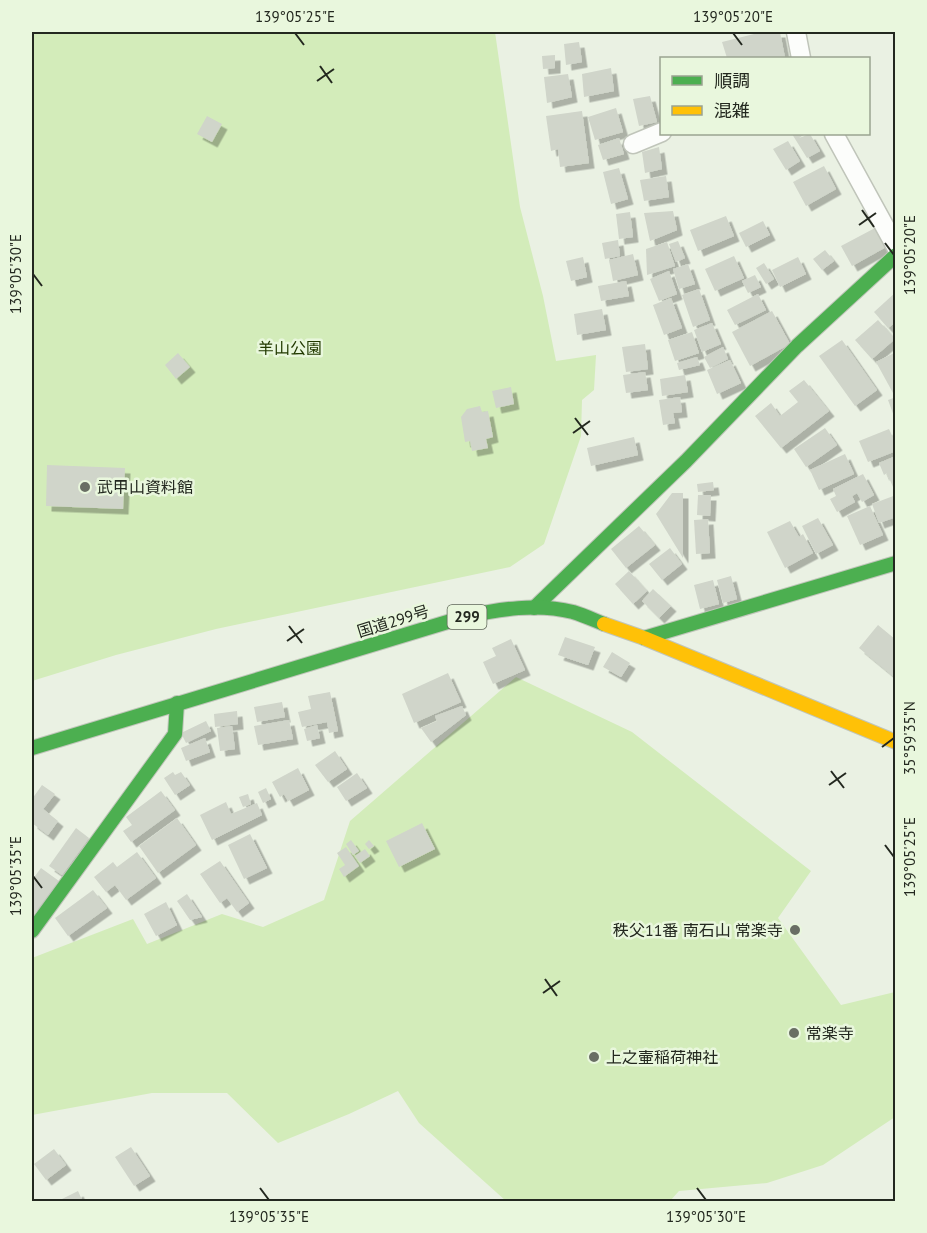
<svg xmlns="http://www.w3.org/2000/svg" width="927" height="1233" font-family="'PT Sans','Noto Sans JP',sans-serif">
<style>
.green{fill:#d3ecba}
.building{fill:#d0d5ca;filter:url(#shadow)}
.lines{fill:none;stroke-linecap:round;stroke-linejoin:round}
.street-casing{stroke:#c0c5ba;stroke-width:21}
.fast-casing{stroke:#c0c5ba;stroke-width:16}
.slow-casing{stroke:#c0c5ba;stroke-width:16}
.street{stroke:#fcfdfb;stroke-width:18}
.fast{stroke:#4caf50;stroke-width:14}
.slow{stroke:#ffc107;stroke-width:14}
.ticks{fill:none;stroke:#23281f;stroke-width:2}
.poi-dot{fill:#696e64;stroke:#e9f7dd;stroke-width:2}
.labels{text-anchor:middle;stroke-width:5;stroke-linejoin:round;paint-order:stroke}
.shield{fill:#e9f7dd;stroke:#5e6658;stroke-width:1.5}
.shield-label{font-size:15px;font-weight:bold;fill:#23281f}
.park-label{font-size:16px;fill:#223a00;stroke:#e9f7dd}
.poi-label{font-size:16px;fill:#23281f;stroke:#e9f7dd;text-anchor:start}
.street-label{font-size:16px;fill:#23281f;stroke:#e9f7dd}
.neatline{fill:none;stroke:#23281f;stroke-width:2}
.ticks-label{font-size:15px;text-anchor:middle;fill:#23281f}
</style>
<defs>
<filter id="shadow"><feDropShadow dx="5.5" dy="5.5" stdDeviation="0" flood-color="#0004"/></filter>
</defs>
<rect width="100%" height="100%" fill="#eaf1e3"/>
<g class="green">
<polygon points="33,32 495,32 520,207 543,296 556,361 596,355 594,390 582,400 581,436 544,544 510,567 216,629 116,655 32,681 32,35"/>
<polygon points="516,677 632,732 811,871 778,918 841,1005 895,992 895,1117 823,1165 767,1183 679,1191 670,1201 506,1201 419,1123 398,1091 349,1114 278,1143 227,1093 152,1093 32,1115 32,958 133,919 147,944 222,914 263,927 324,900 350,821"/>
</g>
<g class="building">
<polygon points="762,32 780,32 785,58 727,58 722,42"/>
<polygon points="579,42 582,62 566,65 564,44"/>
<polygon points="555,55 555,68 543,69 542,56"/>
<polygon points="611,68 614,91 584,97 582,74"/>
<polygon points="568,74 572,97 547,103 544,77"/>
<polygon points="650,96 657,122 639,126 633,99"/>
<polygon points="616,108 623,132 595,140 588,117"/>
<polygon points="582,111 589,163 560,167 558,149 551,151 546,116"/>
<polygon points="207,116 222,124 212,142 197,134"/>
<polygon points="792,134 805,134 799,138 810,134 820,151 807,158"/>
<polygon points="619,138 624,154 603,160 598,145"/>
<polygon points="788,141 800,161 786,170 773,149"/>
<polygon points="659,147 662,169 645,173 642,152"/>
<polygon points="824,166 836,189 806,206 793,182"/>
<polygon points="619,168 628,199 611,204 603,172"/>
<polygon points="666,176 669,197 644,201 640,180"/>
<polygon points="673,211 677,230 650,241 644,213"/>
<polygon points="630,212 633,237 619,239 616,214"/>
<polygon points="726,216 734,236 698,251 690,230"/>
<polygon points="763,221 770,235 746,247 739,233"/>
<polygon points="875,228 886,247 852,266 841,246"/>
<polygon points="618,240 620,256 605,259 602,243"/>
<polygon points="678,241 685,258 676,262 669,244"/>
<polygon points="667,242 675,266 647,275 646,249"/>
<polygon points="825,250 834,261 822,270 813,259"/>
<polygon points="633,254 638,275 613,281 609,260"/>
<polygon points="734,256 744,278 715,291 705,269"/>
<polygon points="583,257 587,277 571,281 566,261"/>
<polygon points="798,257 806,274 780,287 772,270"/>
<polygon points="764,263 774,279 766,284 756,268"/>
<polygon points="688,264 695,284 679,289 673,269"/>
<polygon points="669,271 677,294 659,301 650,279"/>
<polygon points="755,275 761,287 748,293 742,281"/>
<polygon points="626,281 629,296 601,301 598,286"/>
<polygon points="699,289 710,320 693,327 682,295"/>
<polygon points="896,292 896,322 888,328 874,312"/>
<polygon points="758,294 766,310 735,325 727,310"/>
<polygon points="671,298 682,328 664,335 653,305"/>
<polygon points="602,309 606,330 577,335 574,314"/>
<polygon points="772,311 790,344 750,366 732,332"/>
<polygon points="878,320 895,339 872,359 855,340"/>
<polygon points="712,323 721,344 702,352 694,330"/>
<polygon points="692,332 699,353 675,361 668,340"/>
<polygon points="842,340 877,390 855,406 819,356"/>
<polygon points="645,344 648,369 626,372 622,347"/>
<polygon points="723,347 728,359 710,368 704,357"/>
<polygon points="896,352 896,391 893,393 876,362"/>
<polygon points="178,353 190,367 176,379 165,365"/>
<polygon points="697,357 700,365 679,370 677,363"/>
<polygon points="730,360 741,383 717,394 707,370"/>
<polygon points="645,372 648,390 626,393 623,375"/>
<polygon points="685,375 688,392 662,396 660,379"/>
<polygon points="804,380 829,411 781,448 755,416 771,403 780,416 798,402 789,391"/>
<polygon points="511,387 514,404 496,408 492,391"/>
<polygon points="680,397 682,412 673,413 675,423 663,425 659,400"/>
<polygon points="896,397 896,419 895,419 888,400"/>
<polygon points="480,406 482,412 488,411 493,437 486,439 488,448 472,451 470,441 465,442 461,417 467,409"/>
<polygon points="825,428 837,445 806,467 794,449"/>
<polygon points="889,429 896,444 896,451 868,462 859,441"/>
<polygon points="634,437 638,455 591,466 587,448"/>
<polygon points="845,454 854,474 819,490 810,470"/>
<polygon points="896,456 896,486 893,487 887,473 884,475 879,463"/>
<polygon points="47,465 125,468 123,509 46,506"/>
<polygon points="863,474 874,495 862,502 857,493 852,496 855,502 837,512 830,499 836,496 833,489"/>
<polygon points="713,482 714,490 698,492 697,484"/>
<polygon points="672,493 683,493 683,558 656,514"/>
<polygon points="698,495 711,495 710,516 697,515"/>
<polygon points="896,495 896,517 879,523 872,504"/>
<polygon points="870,506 883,535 860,545 847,516"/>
<polygon points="818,518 833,545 816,554 802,526"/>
<polygon points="708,519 710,553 696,554 694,520"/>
<polygon points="790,521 799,537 803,534 813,553 785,568 767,532"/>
<polygon points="639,526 655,545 626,568 611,549"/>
<polygon points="670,548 682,564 662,580 649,564"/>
<polygon points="629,571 647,591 633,604 615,584"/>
<polygon points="731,576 737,599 723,603 717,580"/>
<polygon points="713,580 719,604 700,609 694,585"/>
<polygon points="653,589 671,606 659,618 642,601"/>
<polygon points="878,625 896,640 896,673 893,676 859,648"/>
<polygon points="565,637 595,647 588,665 558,655"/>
<polygon points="511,639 525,670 493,684 483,662 496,656 492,648"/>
<polygon points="612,652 630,663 621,677 603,667"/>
<polygon points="448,673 461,702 414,723 402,694"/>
<polygon points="330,692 338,731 329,733 327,722 302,727 298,712 311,709 308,696"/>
<polygon points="282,702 285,717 257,722 254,707"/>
<polygon points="462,706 466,715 431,742 421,728 437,721 435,716"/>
<polygon points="237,711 238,724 215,727 214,714"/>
<polygon points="289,720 293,739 258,745 254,726"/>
<polygon points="206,721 211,731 186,743 181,733"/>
<polygon points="317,725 320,738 307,741 304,729"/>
<polygon points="232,726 235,749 220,751 217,728"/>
<polygon points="205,738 210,752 186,761 181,748"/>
<polygon points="335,751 347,769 328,782 315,765"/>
<polygon points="298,768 309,790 288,801 284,794 280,797 272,782"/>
<polygon points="173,772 175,775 181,772 190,785 175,795 164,778"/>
<polygon points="357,773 367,788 346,801 337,787"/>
<polygon points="42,785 55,794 43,809 58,821 48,835 32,823 32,799"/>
<polygon points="266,788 271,799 263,803 258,792"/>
<polygon points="161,791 175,810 131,842 123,831 132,825 126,817"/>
<polygon points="248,794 251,804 243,807 239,797"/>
<polygon points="226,802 231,814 257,803 262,815 212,840 200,815"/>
<polygon points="177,818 196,845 158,873 139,846"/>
<polygon points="422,823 435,849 399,867 386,841"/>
<polygon points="76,828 89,838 62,875 49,866"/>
<polygon points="250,834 267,868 244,879 228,845"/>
<polygon points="351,840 359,851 353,855 346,844"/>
<polygon points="369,840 374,846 369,849 365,844"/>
<polygon points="346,847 359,866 344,877 339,869 345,865 337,853"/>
<polygon points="365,849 370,856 360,863 355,856"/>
<polygon points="137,852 156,878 126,900 115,885 106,892 94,877 113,862 117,867"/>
<polygon points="220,861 249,903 237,912 227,898 220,903 200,874"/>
<polygon points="41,868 59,881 32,917 32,880"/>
<polygon points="93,890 107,908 68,936 55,918"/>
<polygon points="187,894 202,917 190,920 177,901"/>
<polygon points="166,902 177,925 156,936 144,914"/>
<polygon points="131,1147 150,1176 134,1186 115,1157"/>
<polygon points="54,1149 66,1165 46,1180 34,1164"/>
<polygon points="78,1191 83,1202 56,1202"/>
</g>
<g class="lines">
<defs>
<g id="street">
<polyline points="796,32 801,58"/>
<polyline points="834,134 896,247"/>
<polyline points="633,144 662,132"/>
</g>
<g id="fast">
<polyline points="534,608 686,461 797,346 896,255"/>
<polyline points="644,638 896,563"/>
<path d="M32 748 464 617C499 609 537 603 573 612 583 615 594 620 604 624"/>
<polyline points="32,931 175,734 177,703"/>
</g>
<polyline id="slow" points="604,624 644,638 896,742"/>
</defs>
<use href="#street" class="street-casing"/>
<use href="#fast" class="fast-casing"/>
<use href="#slow" class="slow-casing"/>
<use href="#street" class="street"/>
<use href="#fast" class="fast"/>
<use href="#slow" class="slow"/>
</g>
<path class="ticks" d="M295 33 304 45M733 33 742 45M320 66 332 83M317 81 334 69M862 210 874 227M859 225 876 213M885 243 894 255M33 274 42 286M575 418 588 435M573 433 590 421M289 626 302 643M287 641 304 629M882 747 894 738M831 771 844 788M829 785 846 773M885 845 894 857M33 876 42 888M545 979 557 996M543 993 560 981M260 1188 269 1200M697 1188 706 1200"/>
<g class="poi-dot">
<circle cx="85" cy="487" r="6"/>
<circle cx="795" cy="930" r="6"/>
<circle cx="794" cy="1033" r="6"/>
<circle cx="594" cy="1057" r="6"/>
</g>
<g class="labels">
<rect class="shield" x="447.5" y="605" width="39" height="24" rx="4.5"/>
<g class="shield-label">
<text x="467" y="622">299</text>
</g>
<g class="park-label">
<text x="290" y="354">羊山公園</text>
</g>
<g class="poi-label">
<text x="97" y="493">武甲山資料館</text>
<text x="783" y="936" text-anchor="end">秩父11番 南石山 常楽寺</text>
<text x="806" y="1039">常楽寺</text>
<text x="606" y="1063">上之壷稲荷神社</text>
</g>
<g class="street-label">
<text transform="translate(393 621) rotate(-17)" y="6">国道299号</text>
</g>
</g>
<rect width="927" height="1233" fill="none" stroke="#e9f7dd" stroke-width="66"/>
<rect x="660" y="57" width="210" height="78" fill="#e9f7dd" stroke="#9aa491" stroke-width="1.5"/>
<rect x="672" y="76" width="30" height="9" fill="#4caf50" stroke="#9aa491" stroke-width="1.5"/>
<text x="714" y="87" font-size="18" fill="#23281f">順調</text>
<rect x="672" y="106" width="30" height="9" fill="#ffc107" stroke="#9aa491" stroke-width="1.5"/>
<text x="714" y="117" font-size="18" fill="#23281f">混雑</text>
<rect x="33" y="33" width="861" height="1167" class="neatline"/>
<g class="ticks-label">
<text x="295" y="22">139°05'25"E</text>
<text x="733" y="22">139°05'20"E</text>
<text transform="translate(910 255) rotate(-90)" y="5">139°05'20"E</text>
<text transform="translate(16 274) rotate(-90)" y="5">139°05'30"E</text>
<text transform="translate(910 738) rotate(-90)" y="5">35°59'35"N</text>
<text transform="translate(910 857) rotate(-90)" y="5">139°05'25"E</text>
<text transform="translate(16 876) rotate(-90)" y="5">139°05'35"E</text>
<text x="269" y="1222">139°05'35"E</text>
<text x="706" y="1222">139°05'30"E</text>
</g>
</svg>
